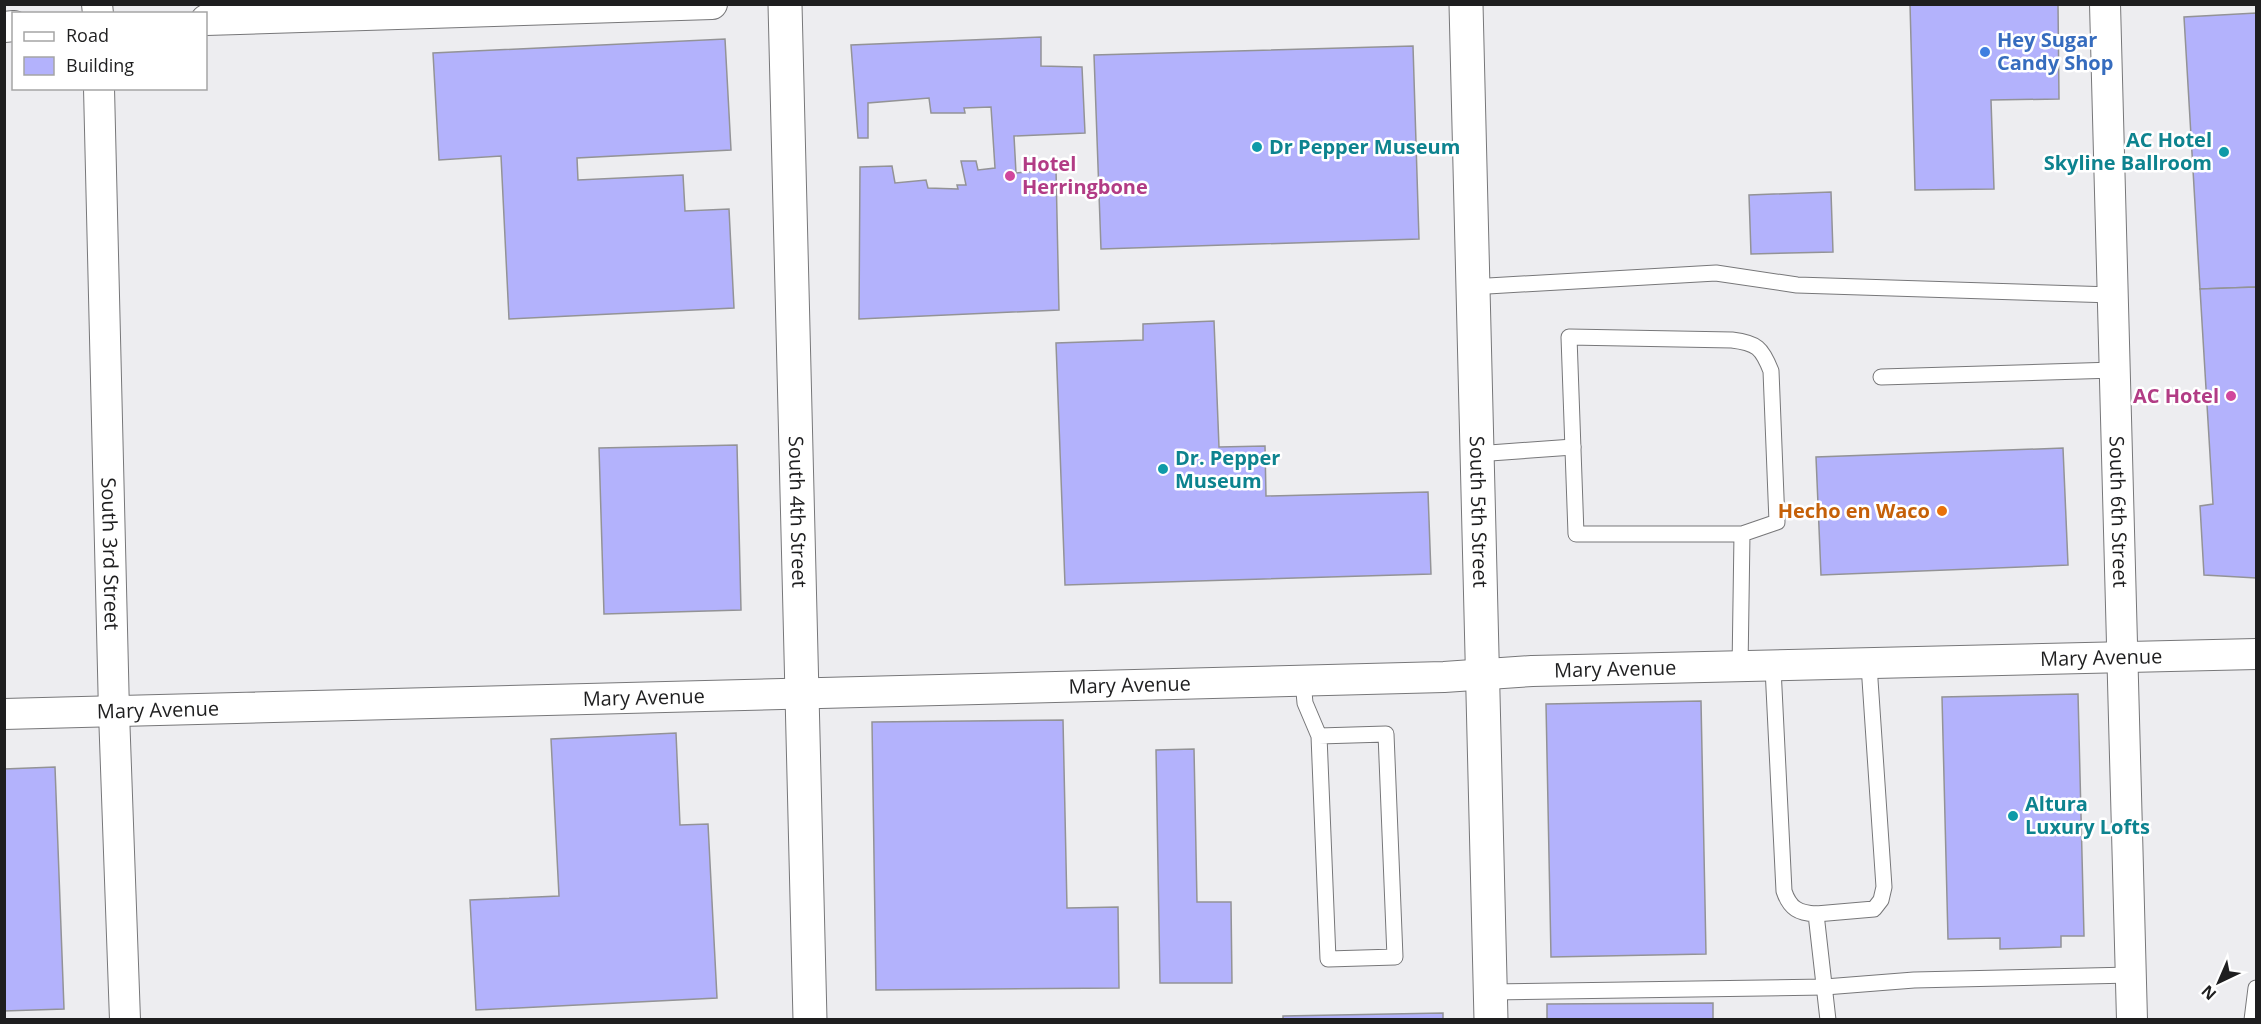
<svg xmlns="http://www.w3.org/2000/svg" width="2261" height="1024" font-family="'Open Sans',sans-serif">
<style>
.building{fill:#b3b2fc;stroke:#939396;stroke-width:1.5}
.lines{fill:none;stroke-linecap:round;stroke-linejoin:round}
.lane-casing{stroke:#777779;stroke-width:17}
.street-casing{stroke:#777779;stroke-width:32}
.secondary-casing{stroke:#777779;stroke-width:35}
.lane{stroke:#fff;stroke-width:15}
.street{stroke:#fff;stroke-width:30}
.secondary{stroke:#fff;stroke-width:33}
.shop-dot{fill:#3f7fe0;stroke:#fff;stroke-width:2}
.culture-dot{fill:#0f9aa8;stroke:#fff;stroke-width:2}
.hotel-dot{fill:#d1479c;stroke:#fff;stroke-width:2}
.food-dot{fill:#e8710a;stroke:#fff;stroke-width:2}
.labels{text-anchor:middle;stroke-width:5;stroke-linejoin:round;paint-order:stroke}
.shop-label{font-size:20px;font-weight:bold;fill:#366cbe;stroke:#fff;text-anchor:start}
.culture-label{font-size:20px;font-weight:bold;fill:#0d838f;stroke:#fff;text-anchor:start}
.hotel-label{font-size:20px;font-weight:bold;fill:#b23c85;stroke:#fff;text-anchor:start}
.food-label{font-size:20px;font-weight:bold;fill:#c56008;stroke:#fff;text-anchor:end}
.street-label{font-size:20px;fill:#1e1e1f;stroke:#fff}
</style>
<rect width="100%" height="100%" fill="#ededf0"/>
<g class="building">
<polygon points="1910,4 2058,4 2059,99 1991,100 1994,189 1915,190"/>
<polygon points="2256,13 2256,287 2200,289 2184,17"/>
<polygon points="1041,37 1041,66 1082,67 1085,133 1014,136 1016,173 1056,169 1059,310 859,319 860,167 892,166 895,183 926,180 928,188 958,189 957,185 966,185 961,161 976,161 978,170 995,168 991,107 964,108 965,113 931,113 929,98 868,103 868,138 858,138 851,45"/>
<polygon points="725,39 731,150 577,158 578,180 683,175 685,211 729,209 734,308 509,319 501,156 439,160 433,53"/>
<polygon points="1413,46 1419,239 1101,249 1094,55"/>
<polygon points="1831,192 1833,252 1751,254 1749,195"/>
<polygon points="2256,287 2256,578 2204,575 2200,506 2213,504 2200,289"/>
<polygon points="1214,321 1219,447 1265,446 1266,496 1428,492 1431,574 1065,585 1056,343 1143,340 1143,324"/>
<polygon points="737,445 741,610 604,614 599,448"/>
<polygon points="2063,448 2068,565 1821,575 1816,457"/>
<polygon points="2078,694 2084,936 2061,936 2061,947 2000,949 2000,938 1948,939 1942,697"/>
<polygon points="1701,701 1706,954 1551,957 1546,704"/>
<polygon points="1063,720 1067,908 1118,907 1119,988 876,990 872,722"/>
<polygon points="676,733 680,825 708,824 717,998 476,1010 470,900 559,896 551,739"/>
<polygon points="1194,749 1197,902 1231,902 1232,983 1160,983 1156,750"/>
<polygon points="55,767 64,1009 4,1011 4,769"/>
<polygon points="1713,1003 1713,1020 1547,1020 1547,1004"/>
<polygon points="1443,1013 1443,1020 1283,1020 1283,1016"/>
</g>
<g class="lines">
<defs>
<g id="lane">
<polyline points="1471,287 1716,273 1797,285 2113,295"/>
<polyline points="1881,377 2115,370"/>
<polyline points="1476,454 1573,447"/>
<path d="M1773 668 1784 891C1790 909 1799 913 1816 914L1828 1020"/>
<path d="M1740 669 1742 534H1576L1569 337 1732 340C1757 343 1762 348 1771 371L1777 522 1742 534"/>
<polyline points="1303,681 1305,703 1319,736 1328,959 1395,957 1386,734 1319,736"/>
<polyline points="1816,914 1874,909 1881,900 1884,887 1869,665"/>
<polyline points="1490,992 1825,987 1914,980 2131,975"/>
<polyline points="2252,1020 2256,988"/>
</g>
<g id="street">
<polyline points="97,4 98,14"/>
<path id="s1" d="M2105 4 2132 1020"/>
<polyline points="206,20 712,4"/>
<polyline points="4,27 14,26"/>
<path id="s2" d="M99 88 114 712 125 1020"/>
<path id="s3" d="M4 714 1444 677 1532 671 2256 654"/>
</g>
<g id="secondary">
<path id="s4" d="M785 4 810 1020"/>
<path id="s5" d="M1466 4 1491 1020"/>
</g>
</defs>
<use href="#lane" class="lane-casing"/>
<use href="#street" class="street-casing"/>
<use href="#secondary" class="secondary-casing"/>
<use href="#lane" class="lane"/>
<use href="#street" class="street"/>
<use href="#secondary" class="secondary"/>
</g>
<circle class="shop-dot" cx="1985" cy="52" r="6"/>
<g class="culture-dot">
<circle cx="1257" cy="147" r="6"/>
<circle cx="2224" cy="152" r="6"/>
<circle cx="1163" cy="469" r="6"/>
<circle cx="2013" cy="816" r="6"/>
</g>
<g class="hotel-dot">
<circle cx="1010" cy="176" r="6"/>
<circle cx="2231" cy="396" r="6"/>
</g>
<circle class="food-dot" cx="1942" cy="511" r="6"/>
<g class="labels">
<g class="shop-label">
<text x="1997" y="47">Hey Sugar<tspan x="1997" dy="23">Candy Shop</tspan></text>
</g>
<g class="culture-label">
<text x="2212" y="147" text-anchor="end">AC Hotel<tspan x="2212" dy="23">Skyline Ballroom</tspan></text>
<text x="1269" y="154">Dr Pepper Museum</text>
<text x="1175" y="465">Dr. Pepper<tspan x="1175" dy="23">Museum</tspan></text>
<text x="2025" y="811">Altura<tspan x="2025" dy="23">Luxury Lofts</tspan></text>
</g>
<g class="hotel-label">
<text x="1022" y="171">Hotel<tspan x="1022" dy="23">Herringbone</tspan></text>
<text x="2219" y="403" text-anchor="end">AC Hotel</text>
</g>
<g class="food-label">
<text x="1930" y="518">Hecho en Waco</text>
</g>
<g class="street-label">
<text dy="7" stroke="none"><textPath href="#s4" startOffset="508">South 4th Street</textPath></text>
<text dy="7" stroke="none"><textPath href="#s5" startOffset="508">South 5th Street</textPath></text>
<text dy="7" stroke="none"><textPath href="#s1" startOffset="508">South 6th Street</textPath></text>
<text dy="7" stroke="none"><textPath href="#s2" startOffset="466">South 3rd Street</textPath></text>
<text dy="7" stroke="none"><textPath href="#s3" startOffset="2098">Mary Avenue</textPath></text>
<text dy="7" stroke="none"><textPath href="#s3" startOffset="1612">Mary Avenue</textPath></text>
<text dy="7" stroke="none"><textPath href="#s3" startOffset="1126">Mary Avenue</textPath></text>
<text dy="7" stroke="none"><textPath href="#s3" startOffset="640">Mary Avenue</textPath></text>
<text dy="7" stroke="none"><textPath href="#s3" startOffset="154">Mary Avenue</textPath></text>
</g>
</g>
<rect width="2261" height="1024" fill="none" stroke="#1e1e1f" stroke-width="12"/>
<rect x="12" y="12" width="195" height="78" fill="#ffffff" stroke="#a5a5a5" stroke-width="1.5"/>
<rect x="24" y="32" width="30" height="9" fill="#ffffff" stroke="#a5a5a5" stroke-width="1.5"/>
<text x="66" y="42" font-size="18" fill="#1e1e1f">Road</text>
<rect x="24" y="57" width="30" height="18" fill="#b3b2fc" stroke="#a5a5a5" stroke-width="1.5"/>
<text x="66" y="72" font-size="18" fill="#1e1e1f">Building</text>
<g transform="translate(2219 982) rotate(224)" stroke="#ffffff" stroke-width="4.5" paint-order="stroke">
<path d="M0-4.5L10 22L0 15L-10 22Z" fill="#1e1e1f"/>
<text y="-9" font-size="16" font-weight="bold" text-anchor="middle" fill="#1e1e1f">N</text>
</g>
</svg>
